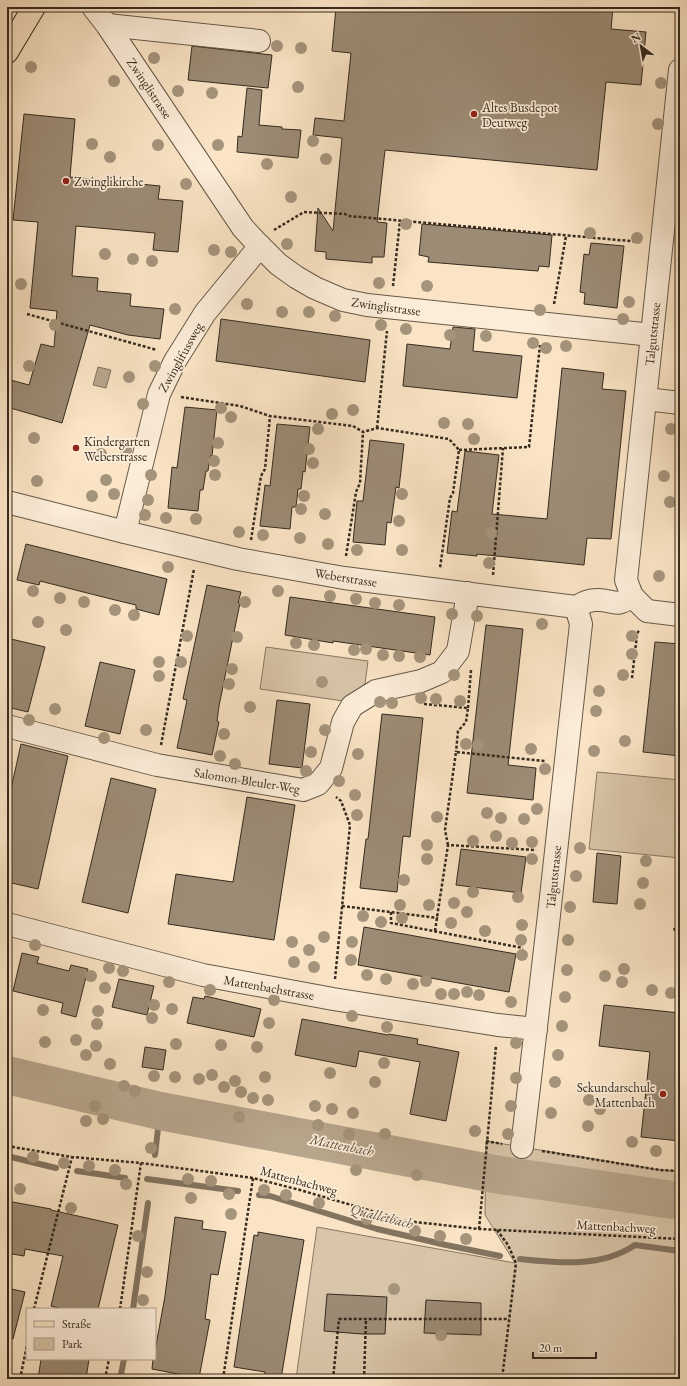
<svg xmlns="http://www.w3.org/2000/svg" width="687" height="1386" font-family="'EB Garamond',serif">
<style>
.green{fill:#d9c5a9;stroke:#887864}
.water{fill:#b7a58c;stroke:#837460}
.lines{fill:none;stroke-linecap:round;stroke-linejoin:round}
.stream{stroke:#837460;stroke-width:6}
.river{stroke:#b7a58c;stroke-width:38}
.building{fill:#9c8b75;stroke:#362b1e}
.minor-casing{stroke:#675948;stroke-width:24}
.major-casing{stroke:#362b1e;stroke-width:24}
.path{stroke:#362b1e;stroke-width:2.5;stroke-dasharray:3 2;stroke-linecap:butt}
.minor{stroke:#fcedd9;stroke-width:22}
.major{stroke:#fae4c5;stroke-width:22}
.tree{fill:#a5947c}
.poi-dot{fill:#8f2418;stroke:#fcedd9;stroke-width:1.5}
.labels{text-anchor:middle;stroke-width:3.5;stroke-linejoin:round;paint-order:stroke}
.street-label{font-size:13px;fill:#362b1e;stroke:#fcedd9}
.poi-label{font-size:13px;fill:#362b1e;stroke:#fcedd9;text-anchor:start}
.water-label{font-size:14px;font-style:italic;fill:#5d503f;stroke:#fcedd9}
</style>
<rect width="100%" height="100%" fill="#fae4c5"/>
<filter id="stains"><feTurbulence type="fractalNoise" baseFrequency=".005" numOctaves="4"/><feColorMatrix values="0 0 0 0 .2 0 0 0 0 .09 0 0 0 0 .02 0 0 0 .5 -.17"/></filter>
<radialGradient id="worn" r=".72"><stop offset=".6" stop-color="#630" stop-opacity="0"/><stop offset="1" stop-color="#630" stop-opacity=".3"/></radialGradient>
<g class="green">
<polygon points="266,647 368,661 365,684 343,701 260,689"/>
<polygon points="597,772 680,780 680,858 589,849"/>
<polygon points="486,1141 660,1170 680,1171 680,1379 296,1379 317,1227 515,1263 485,1215"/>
</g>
<polygon class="water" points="98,367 111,370 106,388 93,385"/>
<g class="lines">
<g class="stream">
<polyline points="155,1155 160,1111"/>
<polyline points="7,1156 56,1168"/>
<polyline points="77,1171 125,1178"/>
<polyline points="147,1179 238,1191"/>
<polyline points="599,1190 601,1194"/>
<polyline points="259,1195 270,1196 377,1229 446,1245 500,1256"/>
<path d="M520 1259C558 1263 601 1268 635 1245L680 1251"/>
<polyline points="133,1309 148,1203"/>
<polyline points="120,1379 124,1359"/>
</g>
<polyline class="river" points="7,1075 160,1111 500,1175 680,1201"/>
</g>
<g class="building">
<polygon points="336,7 613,7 611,29 646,32 641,85 606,82 597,170 385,150 377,222 387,223 384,257 372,257 372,263 326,259 326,252 315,251 318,208 333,231 342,138 313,135 315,118 344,121 351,53 332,51"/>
<polygon points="192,46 272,55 268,88 188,80"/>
<polygon points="247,88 262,90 259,125 282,127 282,129 301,130 298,158 237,152 238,136 242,137"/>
<polygon points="24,114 75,119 70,177 160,186 158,199 183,201 178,252 153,250 155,233 76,226 72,276 98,278 97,291 131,294 130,306 164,309 160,339 128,335 90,325 62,423 7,407 7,379 29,385 41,344 54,347 57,311 30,308 38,222 13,220"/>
<polygon points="422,224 552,235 549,267 539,266 538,271 428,262 429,257 419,255"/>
<polygon points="591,243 624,246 617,308 584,304 585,293 580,292 584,254 589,255"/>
<polygon points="221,319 370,340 365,382 216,361"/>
<polygon points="453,327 475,329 473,351 522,356 517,398 403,386 407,344 450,349"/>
<polygon points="562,368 604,373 602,389 626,391 611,539 587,538 584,565 477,554 477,556 447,553 452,511 457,512 465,451 499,455 492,514 547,519"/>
<polygon points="185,407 217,410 212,456 210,456 208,471 206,471 203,490 200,490 198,511 168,508 172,467 177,468"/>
<polygon points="277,424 310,427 305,472 303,471 301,489 298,489 296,507 292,507 290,529 260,526 265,485 270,486"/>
<polygon points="370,440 404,444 399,488 396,487 391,523 387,522 385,545 353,542 357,501 363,501"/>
<polygon points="26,544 167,579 159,615 136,609 136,605 111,599 40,581 39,585 17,580"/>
<polygon points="207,585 241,592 238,603 240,603 219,706 217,721 219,722 212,755 177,748 187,700 183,699"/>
<polygon points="290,597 435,617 430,655 333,641 333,643 285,635"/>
<polygon points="486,625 523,629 508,765 536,768 533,800 467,793"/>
<polygon points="11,639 45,647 28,712 7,707 7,653"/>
<polygon points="655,642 680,644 680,756 643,752"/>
<polygon points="100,662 135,670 120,734 85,726"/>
<polygon points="277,700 310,704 302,768 269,764"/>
<polygon points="382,714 423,718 410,837 403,836 397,892 360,888 366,839 368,839"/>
<polygon points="21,744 68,756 38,889 7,882 7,807"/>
<polygon points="111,778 156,789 128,913 82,902"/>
<polygon points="247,797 295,805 274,940 168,924 176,874 233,882"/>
<polygon points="461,849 526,857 521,893 456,885"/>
<polygon points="597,853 621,856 617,904 593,902"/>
<polygon points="364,927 516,954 509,992 358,965"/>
<polygon points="22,953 39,957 37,963 69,971 71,965 88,969 76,1017 61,1013 63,1003 13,991"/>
<polygon points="119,979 154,986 147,1015 112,1007"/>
<polygon points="205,996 261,1009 254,1037 187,1023 193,997 204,999"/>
<polygon points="604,1005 680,1013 680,1141 641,1137 650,1052 599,1046"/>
<polygon points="302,1019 388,1035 389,1034 418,1039 417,1044 459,1052 446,1121 410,1114 420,1062 359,1051 356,1067 295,1055"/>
<polygon points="145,1047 166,1050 163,1070 142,1067"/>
<polygon points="7,1201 51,1209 51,1210 118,1225 98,1309 63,1309 51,1306 63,1256 25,1249 24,1256 7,1253"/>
<polygon points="175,1217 203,1221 202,1229 226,1232 218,1275 211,1274 205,1319 210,1320 199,1378 152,1369 153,1359 155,1359 155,1351 165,1296"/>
<polygon points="258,1232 304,1240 281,1379 264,1379 265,1372 234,1367 254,1235 258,1236"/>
<polygon points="7,1288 25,1292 13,1339 7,1338"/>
<polygon points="327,1294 387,1297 385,1334 362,1334 324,1331"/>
<polygon points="426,1300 481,1303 481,1335 424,1333"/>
<polygon points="41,1359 89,1359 86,1379 38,1379"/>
</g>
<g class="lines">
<defs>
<g id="minor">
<polyline points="93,7 107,25 243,228 255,241 278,264 296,277 315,288 343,300 367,305 652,335"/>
<polyline points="107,25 259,41"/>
<polyline points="680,70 626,580 632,596 647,611 680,615"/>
<polyline points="646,399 680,403"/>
<path d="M7 502 125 532 238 559 344 578 576 607C583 603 588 600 596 600 613 599 615 609 632 596"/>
<polyline points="125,532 159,394 175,361 205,313 260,246"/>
<polyline points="7,726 157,765 303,790 318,784 331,768 343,722 352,706 376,691 421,681 442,672 458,651 466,605 467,593"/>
<polyline points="7,924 203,975 333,999 498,1025 536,1029"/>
<polyline points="522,1147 549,915 581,624 576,607"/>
</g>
<polyline id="major" points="7,52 34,7"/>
</defs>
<use href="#minor" class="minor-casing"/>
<use href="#major" class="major-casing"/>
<g class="path">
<polyline points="274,230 304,212 345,214 349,216 641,242"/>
<polyline points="393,286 400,221"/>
<polyline points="554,304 566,236"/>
<polyline points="27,314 157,350"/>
<polyline points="181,397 240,406 270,416 353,426 363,432 377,428 449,439 459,450 453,493 450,498 440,568"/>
<polyline points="377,428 387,331"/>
<polyline points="459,450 529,447 540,345"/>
<polyline points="251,540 261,476 265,469 270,416"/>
<polyline points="346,556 356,492 360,483 363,432"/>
<polyline points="493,575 503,448"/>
<polyline points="632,678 637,635 639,629"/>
<polyline points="424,704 468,708 466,722 458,731 456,752"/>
<polyline points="468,708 471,670"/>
<polyline points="161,745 194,569"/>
<polyline points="448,845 445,830 456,752 545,761"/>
<polyline points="342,906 438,918"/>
<polyline points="391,912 391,923 523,948"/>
<polyline points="674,928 680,942"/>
<polyline points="435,931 448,845 536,850"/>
<polyline points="335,979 350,825 341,801 336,797"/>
<polyline points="486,1141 502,1144"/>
<polyline points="7,1146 72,1157 141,1163 253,1178 300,1190 406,1221 479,1229 680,1239"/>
<polyline points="542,1151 660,1170 680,1171"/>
<polyline points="479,1229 496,1046"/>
<polyline points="497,1230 508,1245 516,1263 502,1379"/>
<polyline points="34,1309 72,1157"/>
<polyline points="120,1309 141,1163"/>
<polyline points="20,1379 27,1345"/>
<polyline points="105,1379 109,1359"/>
<polyline points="223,1379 253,1178"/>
<polyline points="333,1379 339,1319 509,1319"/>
<polyline points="364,1379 366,1319"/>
</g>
<use href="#minor" class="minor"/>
<use href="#major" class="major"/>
</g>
<g class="tree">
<circle cx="277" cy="46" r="6"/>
<circle cx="301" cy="48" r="6"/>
<circle cx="154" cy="58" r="6"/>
<circle cx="31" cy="67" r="6"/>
<circle cx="114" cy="81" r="6"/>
<circle cx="661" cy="83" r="6"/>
<circle cx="298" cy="87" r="6"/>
<circle cx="178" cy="91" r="6"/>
<circle cx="212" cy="93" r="6"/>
<circle cx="658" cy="124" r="6"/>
<circle cx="313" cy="141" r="6"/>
<circle cx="92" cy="144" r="6"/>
<circle cx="158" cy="145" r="6"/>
<circle cx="218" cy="145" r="6"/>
<circle cx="110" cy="157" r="6"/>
<circle cx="326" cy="159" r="6"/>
<circle cx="267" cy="164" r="6"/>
<circle cx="186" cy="184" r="6"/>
<circle cx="291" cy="197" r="6"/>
<circle cx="406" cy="224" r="6"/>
<circle cx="590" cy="233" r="6"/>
<circle cx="637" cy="238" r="6"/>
<circle cx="287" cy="244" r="6"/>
<circle cx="214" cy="250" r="6"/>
<circle cx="231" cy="252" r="6"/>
<circle cx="105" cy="254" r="6"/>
<circle cx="133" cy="259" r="6"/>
<circle cx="152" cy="261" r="6"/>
<circle cx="379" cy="283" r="6"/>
<circle cx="21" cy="284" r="6"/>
<circle cx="427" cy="286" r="6"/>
<circle cx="629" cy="302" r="6"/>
<circle cx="247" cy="304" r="6"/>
<circle cx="175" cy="309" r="6"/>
<circle cx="540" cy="310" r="6"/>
<circle cx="282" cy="312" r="6"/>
<circle cx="309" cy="312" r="6"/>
<circle cx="335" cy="316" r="6"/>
<circle cx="623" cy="319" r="6"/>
<circle cx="55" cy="325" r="6"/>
<circle cx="381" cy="325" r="6"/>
<circle cx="406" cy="329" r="6"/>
<circle cx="450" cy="335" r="6"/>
<circle cx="486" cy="336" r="6"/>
<circle cx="533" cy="343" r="6"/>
<circle cx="566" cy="346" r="6"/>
<circle cx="546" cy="348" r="6"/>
<circle cx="29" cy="366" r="6"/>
<circle cx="155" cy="366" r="6"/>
<circle cx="129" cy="377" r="6"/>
<circle cx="143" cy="404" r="6"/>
<circle cx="221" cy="408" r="6"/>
<circle cx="353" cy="410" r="6"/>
<circle cx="332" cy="414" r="6"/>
<circle cx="231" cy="417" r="6"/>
<circle cx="444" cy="423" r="6"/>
<circle cx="468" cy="424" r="6"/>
<circle cx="318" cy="429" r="6"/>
<circle cx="671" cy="429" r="6"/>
<circle cx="34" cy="438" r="6"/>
<circle cx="474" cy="439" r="6"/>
<circle cx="218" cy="443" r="6"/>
<circle cx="309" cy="449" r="6"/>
<circle cx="126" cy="450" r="6"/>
<circle cx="101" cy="454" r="6"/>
<circle cx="214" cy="461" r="6"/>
<circle cx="313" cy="463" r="6"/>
<circle cx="151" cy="475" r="6"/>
<circle cx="215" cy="475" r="6"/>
<circle cx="664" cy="476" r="6"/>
<circle cx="106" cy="480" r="6"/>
<circle cx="37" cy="481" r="6"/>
<circle cx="114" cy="494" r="6"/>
<circle cx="402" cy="494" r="6"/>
<circle cx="92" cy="496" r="6"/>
<circle cx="304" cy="496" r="6"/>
<circle cx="148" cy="500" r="6"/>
<circle cx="670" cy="502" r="6"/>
<circle cx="301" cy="509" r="6"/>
<circle cx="325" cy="514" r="6"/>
<circle cx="145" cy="515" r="6"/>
<circle cx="166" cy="518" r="6"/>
<circle cx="196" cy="519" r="6"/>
<circle cx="399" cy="521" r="6"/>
<circle cx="239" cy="532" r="6"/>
<circle cx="491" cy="533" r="6"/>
<circle cx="263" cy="535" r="6"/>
<circle cx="300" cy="538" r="6"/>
<circle cx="328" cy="544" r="6"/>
<circle cx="357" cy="550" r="6"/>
<circle cx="402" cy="550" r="6"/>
<circle cx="489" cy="563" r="6"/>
<circle cx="168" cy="567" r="6"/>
<circle cx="659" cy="576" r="6"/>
<circle cx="33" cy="591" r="6"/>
<circle cx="278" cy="591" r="6"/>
<circle cx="330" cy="596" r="6"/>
<circle cx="60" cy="598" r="6"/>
<circle cx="356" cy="599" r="6"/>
<circle cx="84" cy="602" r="6"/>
<circle cx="245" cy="602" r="6"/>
<circle cx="375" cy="603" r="6"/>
<circle cx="399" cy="605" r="6"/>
<circle cx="115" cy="610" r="6"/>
<circle cx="452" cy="614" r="6"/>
<circle cx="134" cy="615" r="6"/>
<circle cx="477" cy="616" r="6"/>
<circle cx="38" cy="622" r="6"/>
<circle cx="542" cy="624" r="6"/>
<circle cx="66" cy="630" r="6"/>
<circle cx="187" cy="636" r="6"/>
<circle cx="632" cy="636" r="6"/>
<circle cx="237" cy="637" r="6"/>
<circle cx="296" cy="643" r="6"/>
<circle cx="314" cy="645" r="6"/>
<circle cx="366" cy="649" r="6"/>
<circle cx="354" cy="650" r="6"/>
<circle cx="632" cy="654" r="6"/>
<circle cx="383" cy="655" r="6"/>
<circle cx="399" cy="656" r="6"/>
<circle cx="420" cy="657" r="6"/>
<circle cx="159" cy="662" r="6"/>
<circle cx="181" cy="662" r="6"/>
<circle cx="232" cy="669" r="6"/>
<circle cx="454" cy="675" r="6"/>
<circle cx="623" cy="675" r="6"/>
<circle cx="159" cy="676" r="6"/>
<circle cx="322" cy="682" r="6"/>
<circle cx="229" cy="684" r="6"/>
<circle cx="599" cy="691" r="6"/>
<circle cx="421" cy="698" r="6"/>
<circle cx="436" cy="699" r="6"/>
<circle cx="460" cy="701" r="6"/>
<circle cx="380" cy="702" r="6"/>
<circle cx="392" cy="703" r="6"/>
<circle cx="250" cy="707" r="6"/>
<circle cx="55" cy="709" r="6"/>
<circle cx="596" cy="711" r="6"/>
<circle cx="29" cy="720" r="6"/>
<circle cx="146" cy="730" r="6"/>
<circle cx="325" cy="730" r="6"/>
<circle cx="224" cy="734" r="6"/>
<circle cx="104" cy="738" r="6"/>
<circle cx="625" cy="741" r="6"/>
<circle cx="466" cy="744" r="6"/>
<circle cx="478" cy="745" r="6"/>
<circle cx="531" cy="749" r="6"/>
<circle cx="594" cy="751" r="6"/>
<circle cx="311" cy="752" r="6"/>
<circle cx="358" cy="754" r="6"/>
<circle cx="220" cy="756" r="6"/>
<circle cx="235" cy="764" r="6"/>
<circle cx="545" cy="769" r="6"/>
<circle cx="306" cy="771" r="6"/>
<circle cx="339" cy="781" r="6"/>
<circle cx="355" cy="795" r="6"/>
<circle cx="537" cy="809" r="6"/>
<circle cx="487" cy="813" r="6"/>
<circle cx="357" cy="815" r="6"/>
<circle cx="437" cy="817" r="6"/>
<circle cx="501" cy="818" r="6"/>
<circle cx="524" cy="819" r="6"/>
<circle cx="496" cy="836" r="6"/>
<circle cx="473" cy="841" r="6"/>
<circle cx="532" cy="842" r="6"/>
<circle cx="512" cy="843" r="6"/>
<circle cx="427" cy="845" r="6"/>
<circle cx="580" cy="848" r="6"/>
<circle cx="427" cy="859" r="6"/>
<circle cx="532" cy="859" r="6"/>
<circle cx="646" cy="861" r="6"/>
<circle cx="576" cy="876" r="6"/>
<circle cx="404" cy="880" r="6"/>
<circle cx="643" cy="883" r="6"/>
<circle cx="473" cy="892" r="6"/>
<circle cx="518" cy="897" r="6"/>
<circle cx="454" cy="903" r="6"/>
<circle cx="640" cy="904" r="6"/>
<circle cx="400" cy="905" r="6"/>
<circle cx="429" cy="905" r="6"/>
<circle cx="570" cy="907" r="6"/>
<circle cx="467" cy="912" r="6"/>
<circle cx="363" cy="916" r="6"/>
<circle cx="402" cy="918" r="6"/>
<circle cx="381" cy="922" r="6"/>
<circle cx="451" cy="923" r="6"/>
<circle cx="522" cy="925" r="6"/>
<circle cx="485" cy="931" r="6"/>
<circle cx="324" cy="937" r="6"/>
<circle cx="521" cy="940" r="6"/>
<circle cx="568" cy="940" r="6"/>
<circle cx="292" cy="942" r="6"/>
<circle cx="352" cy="942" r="6"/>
<circle cx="35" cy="945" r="6"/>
<circle cx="309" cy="950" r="6"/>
<circle cx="522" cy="955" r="6"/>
<circle cx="351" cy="960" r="6"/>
<circle cx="294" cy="962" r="6"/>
<circle cx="314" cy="967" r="6"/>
<circle cx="109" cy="968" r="6"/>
<circle cx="624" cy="969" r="6"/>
<circle cx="567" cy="970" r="6"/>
<circle cx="123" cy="971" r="6"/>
<circle cx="367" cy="975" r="6"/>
<circle cx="91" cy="976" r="6"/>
<circle cx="605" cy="976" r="6"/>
<circle cx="386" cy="979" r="6"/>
<circle cx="426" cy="981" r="6"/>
<circle cx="169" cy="982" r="6"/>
<circle cx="622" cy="982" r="6"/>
<circle cx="413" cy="984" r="6"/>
<circle cx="105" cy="988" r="6"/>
<circle cx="210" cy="990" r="6"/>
<circle cx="652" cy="990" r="6"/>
<circle cx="467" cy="992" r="6"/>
<circle cx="671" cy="993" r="6"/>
<circle cx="441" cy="994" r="6"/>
<circle cx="454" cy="994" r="6"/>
<circle cx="479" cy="995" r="6"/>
<circle cx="565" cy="997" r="6"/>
<circle cx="274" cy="1000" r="6"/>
<circle cx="511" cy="1002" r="6"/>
<circle cx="154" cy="1005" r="6"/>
<circle cx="172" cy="1009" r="6"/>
<circle cx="43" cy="1010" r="6"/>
<circle cx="98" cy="1011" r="6"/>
<circle cx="352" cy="1016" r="6"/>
<circle cx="152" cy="1018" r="6"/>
<circle cx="269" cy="1023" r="6"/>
<circle cx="97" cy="1024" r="6"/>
<circle cx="562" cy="1026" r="6"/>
<circle cx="387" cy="1027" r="6"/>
<circle cx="76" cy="1040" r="6"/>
<circle cx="45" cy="1042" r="6"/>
<circle cx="516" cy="1043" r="6"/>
<circle cx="176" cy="1044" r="6"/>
<circle cx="221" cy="1045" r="6"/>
<circle cx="96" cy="1046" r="6"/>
<circle cx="257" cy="1047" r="6"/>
<circle cx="86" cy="1055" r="6"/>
<circle cx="558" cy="1055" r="6"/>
<circle cx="384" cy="1063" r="6"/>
<circle cx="110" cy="1064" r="6"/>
<circle cx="330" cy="1073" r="6"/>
<circle cx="212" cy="1075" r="6"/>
<circle cx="154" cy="1076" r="6"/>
<circle cx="175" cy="1077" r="6"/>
<circle cx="265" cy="1077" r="6"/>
<circle cx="516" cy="1078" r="6"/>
<circle cx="199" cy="1079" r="6"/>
<circle cx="235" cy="1081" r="6"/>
<circle cx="375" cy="1082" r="6"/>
<circle cx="555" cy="1082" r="6"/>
<circle cx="124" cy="1086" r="6"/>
<circle cx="224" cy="1087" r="6"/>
<circle cx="135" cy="1091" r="6"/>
<circle cx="241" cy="1092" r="6"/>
<circle cx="253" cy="1098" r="6"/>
<circle cx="268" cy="1100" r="6"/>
<circle cx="589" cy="1100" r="6"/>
<circle cx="95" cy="1106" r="6"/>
<circle cx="315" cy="1106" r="6"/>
<circle cx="511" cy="1106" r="6"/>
<circle cx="332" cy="1109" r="6"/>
<circle cx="600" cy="1109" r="6"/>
<circle cx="353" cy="1113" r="6"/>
<circle cx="551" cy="1113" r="6"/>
<circle cx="239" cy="1117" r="6"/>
<circle cx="103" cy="1119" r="6"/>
<circle cx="86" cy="1121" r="6"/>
<circle cx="318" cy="1125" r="6"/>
<circle cx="588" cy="1126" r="6"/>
<circle cx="475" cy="1131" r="6"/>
<circle cx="349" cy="1134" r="6"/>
<circle cx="385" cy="1134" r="6"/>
<circle cx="508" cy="1134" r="6"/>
<circle cx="632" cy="1142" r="6"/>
<circle cx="151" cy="1148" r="6"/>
<circle cx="656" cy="1151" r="6"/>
<circle cx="33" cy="1157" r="6"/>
<circle cx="64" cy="1163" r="6"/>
<circle cx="89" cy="1166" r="6"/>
<circle cx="115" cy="1170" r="6"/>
<circle cx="356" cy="1170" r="6"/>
<circle cx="417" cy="1175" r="6"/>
<circle cx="188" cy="1179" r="6"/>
<circle cx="211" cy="1181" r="6"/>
<circle cx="126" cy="1184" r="6"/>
<circle cx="20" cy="1189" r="6"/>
<circle cx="264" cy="1190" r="6"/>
<circle cx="229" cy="1194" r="6"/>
<circle cx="286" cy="1195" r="6"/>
<circle cx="191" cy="1198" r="6"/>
<circle cx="319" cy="1203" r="6"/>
<circle cx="71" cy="1208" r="6"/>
<circle cx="231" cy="1214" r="6"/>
<circle cx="367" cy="1219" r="6"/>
<circle cx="415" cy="1231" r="6"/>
<circle cx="138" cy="1236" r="6"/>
<circle cx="440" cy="1236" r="6"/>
<circle cx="466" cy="1239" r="6"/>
<circle cx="147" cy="1272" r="6"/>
<circle cx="394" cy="1289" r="6"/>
<circle cx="143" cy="1300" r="6"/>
<circle cx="441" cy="1335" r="6"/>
</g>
<g class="poi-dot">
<circle cx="474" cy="114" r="4"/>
<circle cx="66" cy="181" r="4"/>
<circle cx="76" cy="448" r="4"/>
<circle cx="663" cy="1094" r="4"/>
</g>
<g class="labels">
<g class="street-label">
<text transform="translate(150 88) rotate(56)" y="5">Zwinglistrasse</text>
<text transform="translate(386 306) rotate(8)" y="5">Zwinglistrasse</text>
<text transform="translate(652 334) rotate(-84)" y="5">Talgutstrasse</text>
<text transform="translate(180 357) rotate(-61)" y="5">Zwinglifussweg</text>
<text transform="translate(346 577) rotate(9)" y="5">Weberstrasse</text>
<text transform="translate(247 780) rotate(9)" y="5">Salomon-Bleuler-Weg</text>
<text transform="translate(553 877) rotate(-84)" y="5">Talgutstrasse</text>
<text transform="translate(269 987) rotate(10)" y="5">Mattenbachstrasse</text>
<text transform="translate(299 1180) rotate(15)" y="5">Mattenbachweg</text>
<text transform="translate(616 1226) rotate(3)" y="5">Mattenbachweg</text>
</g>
<g class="poi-label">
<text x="482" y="112">Altes Busdepot<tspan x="482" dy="15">Deutweg</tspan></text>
<text x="74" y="186">Zwinglikirche</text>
<text x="84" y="446">Kindergarten<tspan x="84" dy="15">Weberstrasse</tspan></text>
<text x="655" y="1092" text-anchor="end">Sekundarschule<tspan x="655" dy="15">Mattenbach</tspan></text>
</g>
<g class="water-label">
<text transform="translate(342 1145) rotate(11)" y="5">Mattenbach</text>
<text transform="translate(382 1216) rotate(14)" y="5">Qualletbach</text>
</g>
</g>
<rect width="687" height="1386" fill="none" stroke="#fae4c5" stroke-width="24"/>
<rect x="8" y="8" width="671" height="1370" fill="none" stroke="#362b1e" stroke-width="2"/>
<rect x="12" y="12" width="663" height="1362" fill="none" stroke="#362b1e"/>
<rect x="26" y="1308" width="130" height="52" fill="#fcedd9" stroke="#ad9f8e"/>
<rect x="34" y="1321" width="20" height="6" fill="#fae4c5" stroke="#ad9f8e"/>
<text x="62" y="1328" font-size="12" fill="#362b1e">Straße</text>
<rect x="34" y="1338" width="20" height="12" fill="#d9c5a9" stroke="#ad9f8e"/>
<text x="62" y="1348" font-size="12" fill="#362b1e">Park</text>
<g transform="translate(641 46) rotate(329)" stroke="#fcedd9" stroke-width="3" paint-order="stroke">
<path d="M0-3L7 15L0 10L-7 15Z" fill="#362b1e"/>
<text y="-6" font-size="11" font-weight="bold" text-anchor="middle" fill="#362b1e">N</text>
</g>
<path d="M533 1352v6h63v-6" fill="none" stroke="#362b1e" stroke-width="2"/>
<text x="539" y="1352" font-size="12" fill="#362b1e" stroke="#fcedd9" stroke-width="3" paint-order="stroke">20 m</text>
<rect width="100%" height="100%" filter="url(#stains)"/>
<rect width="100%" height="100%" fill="url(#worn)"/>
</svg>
